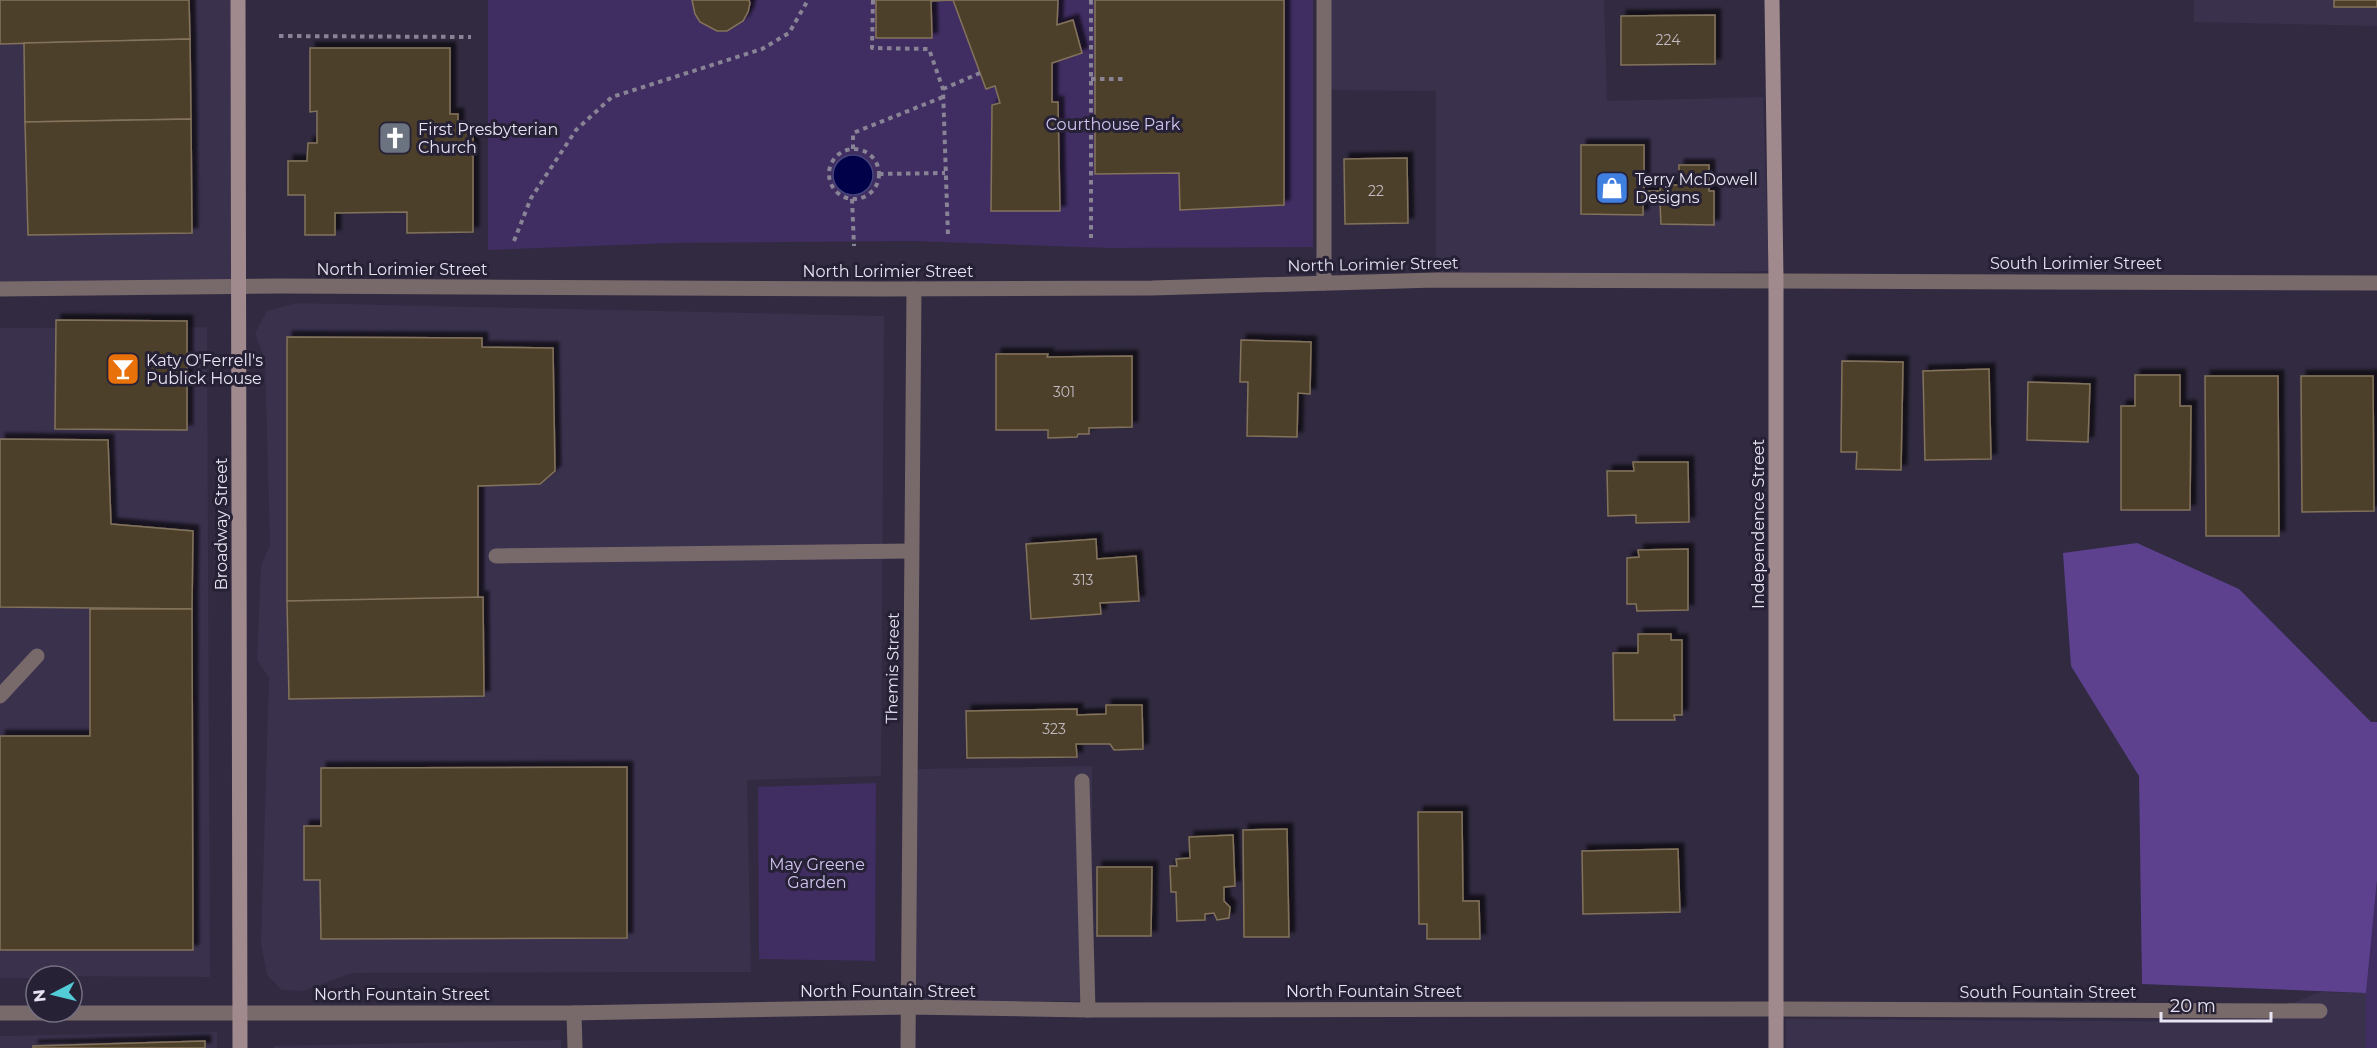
<svg xmlns="http://www.w3.org/2000/svg" width="2377" height="1048" font-family="Montserrat,sans-serif">
<style>
.built{fill:#3a314d}
.green{fill:#402d61}
.forest{fill:#5d418f}
.water{fill:#000149;stroke:#45457c;stroke-width:1.5}
.building{fill:#4e4029;stroke:#83735b;stroke-width:1.5;filter:url(#shadow)}
.lines{fill:none;stroke-linecap:round;stroke-linejoin:round}
.path{stroke:#888395;stroke-width:4;stroke-dasharray:4.5 4.5;stroke-linecap:butt}
.lane{stroke:#78696b;stroke-width:15}
.street{stroke:#78696b;stroke-width:15}
.secondary{stroke:#a08a8d;stroke-width:15}
.labels{text-anchor:middle;stroke-width:6;stroke-linejoin:round;paint-order:stroke}
.number-label{font-size:14px;fill:#c1bac0}
.park-label{font-size:16px;fill:#d1c5f1;stroke:#272136}
.poi-label{font-size:16px;fill:#e7e3f2;stroke:#272136;text-anchor:start}
.street-label{font-size:16px;fill:#e7e3f2;stroke:#272136}
</style>
<defs>
<filter id="shadow"><feDropShadow dx="5.5" dy="-5.5" stdDeviation="1.5" flood-color="#0009"/></filter>
</defs>
<rect width="100%" height="100%" fill="#312a40"/>
<g class="built">
<polygon points="0,0 234,0 234,282 0,283"/>
<polygon points="1330,0 1604,0 1607,101 1763,97 1769,271 1436,280 1436,91 1330,90"/>
<polygon points="2194,0 2377,0 2377,26 2194,22"/>
<polygon points="297,303 884,316 881,776 747,780 751,972 352,973 303,991 282,990 267,975 261,943 269,678 257,660 261,566 270,545 265,361 255,333 267,311"/>
<polygon points="207,327 210,977 36,976 36,978 0,978 0,328"/>
<polygon points="1092,766 1093,1001 914,1001 917,769"/>
<polygon points="2320,992 2366,993 2366,1048 1786,1048 1786,1019 2246,1022"/>
<polygon points="217,1032 217,1048 0,1048 0,1036"/>
<polygon points="561,1040 561,1048 274,1048 274,1046"/>
</g>
<g class="green">
<polygon points="488,0 1313,0 1313,247 1110,248 912,241 671,243 488,250"/>
<polygon points="876,783 875,961 759,959 758,787"/>
<polygon points="2377,880 2377,1048 2366,1048 2366,993"/>
</g>
<polygon class="forest" points="2137,543 2239,589 2371,722 2377,722 2377,880 2366,993 2142,984 2139,776 2071,666 2063,553"/>
<circle class="water" cx="853" cy="175" r="20"/>
<g class="building">
<polygon points="0,0 189,0 190,39 0,44"/>
<polygon points="692,0 749,0 750,3 748,12 743,21 727,31 717,31 700,22 695,14"/>
<polygon points="876,0 1058,0 1057,25 1073,20 1082,53 1052,63 1052,102 1058,102 1060,211 991,211 992,105 1000,103 995,86 986,89 953,0 931,1 932,38 876,38"/>
<polygon points="1095,0 1284,0 1284,205 1180,210 1179,173 1095,174"/>
<rect x="2334" y="0" width="43" height="7"/>
<polygon points="1715,15 1715,64 1621,65 1621,16"/>
<polygon points="190,39 191,119 25,122 24,43"/>
<polygon points="310,48 450,48 450,114 458,114 458,132 473,133 473,232 407,233 407,212 335,213 335,235 305,235 305,195 288,195 288,161 307,161 308,143 317,143 317,111 310,112"/>
<polygon points="191,119 192,233 28,235 25,122"/>
<polygon points="1581,145 1644,145 1644,191 1660,191 1661,185 1679,185 1679,165 1709,165 1709,191 1714,191 1714,225 1661,224 1660,203 1643,202 1643,215 1581,214"/>
<polygon points="1407,158 1408,223 1345,224 1344,159"/>
<polygon points="56,320 187,321 187,430 55,429"/>
<polygon points="287,337 482,338 482,347 553,348 555,471 540,484 478,486 478,598 287,601"/>
<polygon points="1241,340 1311,342 1310,394 1298,393 1297,437 1247,436 1248,382 1240,382"/>
<polygon points="996,354 1048,354 1047,357 1132,356 1132,427 1089,428 1089,434 1078,434 1077,437 1048,438 1048,430 996,430"/>
<polygon points="1842,361 1903,362 1901,470 1856,469 1857,452 1841,452"/>
<polygon points="1989,369 1991,459 1925,460 1923,371"/>
<polygon points="2135,375 2180,375 2180,406 2191,406 2190,510 2121,510 2121,406 2135,406"/>
<polygon points="2205,376 2278,376 2279,536 2206,536"/>
<polygon points="2301,376 2373,376 2374,511 2302,512"/>
<polygon points="2028,382 2090,384 2088,442 2027,440"/>
<polygon points="0,439 108,440 111,524 193,531 192,609 0,607"/>
<polygon points="1633,462 1688,462 1689,522 1636,523 1636,515 1608,516 1607,471 1634,471"/>
<polygon points="1096,539 1097,559 1136,556 1139,601 1100,603 1101,614 1031,619 1026,544"/>
<polygon points="1688,549 1688,610 1637,611 1636,604 1627,604 1627,558 1639,557 1638,550"/>
<polygon points="483,597 484,696 289,699 287,601"/>
<polygon points="90,609 192,609 193,950 0,950 0,736 90,736"/>
<polygon points="1638,634 1671,634 1671,640 1682,640 1682,715 1674,715 1675,720 1614,720 1613,653 1638,653"/>
<polygon points="1106,705 1142,705 1143,749 1114,750 1110,744 1076,744 1077,757 967,758 966,711 1077,709 1077,715 1106,714"/>
<polygon points="627,767 627,938 321,939 320,880 304,880 304,826 321,826 321,768"/>
<polygon points="1418,812 1462,812 1463,901 1479,901 1480,939 1427,939 1427,924 1419,924"/>
<polygon points="1287,829 1289,937 1244,937 1243,830"/>
<polygon points="1233,835 1235,886 1224,887 1224,901 1230,907 1229,918 1217,920 1214,913 1205,914 1205,920 1177,921 1176,892 1171,892 1170,866 1177,866 1176,859 1190,858 1189,837"/>
<polygon points="1678,849 1680,912 1583,914 1582,851"/>
<polygon points="1097,867 1152,867 1151,936 1097,936"/>
<polygon points="205,1041 205,1048 33,1048 33,1046"/>
</g>
<g class="lines">
<g class="path">
<polyline points="873,0 872,48 929,49 943,89 948,236"/>
<polyline points="1091,0 1091,238"/>
<polyline points="279,36 471,37"/>
<polyline points="1091,79 1127,79"/>
<polyline points="943,89 980,73"/>
<circle cx="854" cy="174" r="25"/>
<polyline points="853,149 853,133 943,97"/>
<polyline points="879,174 945,173"/>
<polyline points="852,199 854,246"/>
<polyline points="514,241 531,198 576,130 612,97 762,49 789,33 808,0"/>
</g>
<g class="lane">
<polyline points="1324,0 1324,283"/>
<polyline points="496,556 911,551"/>
<polyline points="0,696 37,656"/>
<polyline points="1082,781 1088,1010"/>
<polyline points="1776,1009 2320,1011"/>
<polyline points="574,1013 575,1048"/>
</g>
<g class="street">
<polyline points="0,289 279,286 881,289 1152,288 1436,280 2377,283"/>
<polyline points="0,1013 569,1013 908,1007 1088,1010 1776,1009"/>
<polyline points="908,1048 914,289"/>
</g>
<g class="secondary">
<polyline points="238,0 240,1048"/>
<polyline points="1772,0 1776,279 1776,1048"/>
</g>
</g>
<defs>
<symbol id="church-square" viewBox="-11 -11 22 22"><rect x="-9" y="-9" width="18" height="18" rx="4" fill="#6b7280" stroke="#272136"/><path d="M-1.2-6h2.4v3.5h3.3v2.4h-3.3V6h-2.4V-.1h-3.3v-2.4h3.3Z" fill="#fff"/></symbol>
<symbol id="shop-square" viewBox="-11 -11 22 22"><rect x="-9" y="-9" width="18" height="18" rx="4" fill="#3f7fe0" stroke="#272136"/><path d="M-5-2.5h2.3a2.7 3.5 0 0 1 5.4 0H5L5.5 6h-11ZM-1.5-2.5h3a1.5 2.3 0 0 0-3 0Z" fill="#fff"/></symbol>
<symbol id="bar-square" viewBox="-11 -11 22 22"><rect x="-9" y="-9" width="18" height="18" rx="4" fill="#e8710a" stroke="#272136"/><path d="M-6-5H6L.8 .8V4.5H3.5V6h-7V4.5H-.8V.8Z" fill="#fff"/></symbol>
</defs>
<g fill-rule="evenodd">
<use href="#church-square" x="376" y="119" width="38" height="38"/>
<use href="#shop-square" x="1593" y="169" width="38" height="38"/>
<use href="#bar-square" x="104" y="350" width="38" height="38"/>
</g>
<g class="labels">
<g class="number-label">
<text x="1668" y="45">224</text>
<text x="1376" y="196">22</text>
<text x="1064" y="397">301</text>
<text x="1083" y="585">313</text>
<text x="1054" y="734">323</text>
</g>
<g class="park-label">
<text x="1113" y="130">Courthouse Park</text>
<text x="817" y="870">May Greene<tspan x="817" dy="18">Garden</tspan></text>
</g>
<g class="poi-label">
<text x="418" y="135">First Presbyterian<tspan x="418" dy="18">Church</tspan></text>
<text x="1635" y="185">Terry McDowell<tspan x="1635" dy="18">Designs</tspan></text>
<text x="146" y="366">Katy O'Ferrell's<tspan x="146" dy="18">Publick House</tspan></text>
</g>
<g class="street-label">
<text x="2076" y="269">South Lorimier Street</text>
<text transform="translate(1373 264) rotate(-1)" y="6">North Lorimier Street</text>
<text x="402" y="275">North Lorimier Street</text>
<text x="888" y="277">North Lorimier Street</text>
<text transform="translate(221 524) rotate(-90)" y="6">Broadway Street</text>
<text transform="translate(1758 524) rotate(-90)" y="6">Independence Street</text>
<text transform="translate(892 668) rotate(-89)" y="6">Themis Street</text>
<text x="888" y="997">North Fountain Street</text>
<text x="1374" y="997">North Fountain Street</text>
<text x="2048" y="998">South Fountain Street</text>
<text x="402" y="1000">North Fountain Street</text>
</g>
</g>
<g transform="translate(54 994) rotate(263)"><circle r="28" fill="#272136" stroke="#746f81" stroke-width="1.5"/>
<path d="M0-4.5L10 22L0 15L-10 22Z" fill="#52cbd7"/>
<text y="-9" font-size="16" font-weight="bold" text-anchor="middle" fill="#e7e3f2">N</text>
</g>
<path d="M2161 1012v9h110v-9" fill="none" stroke="#e7e3f2" stroke-width="3"/>
<text x="2170" y="1012" font-size="18" fill="#e7e3f2" stroke="#272136" stroke-width="4.5" paint-order="stroke">20 m</text>
</svg>
